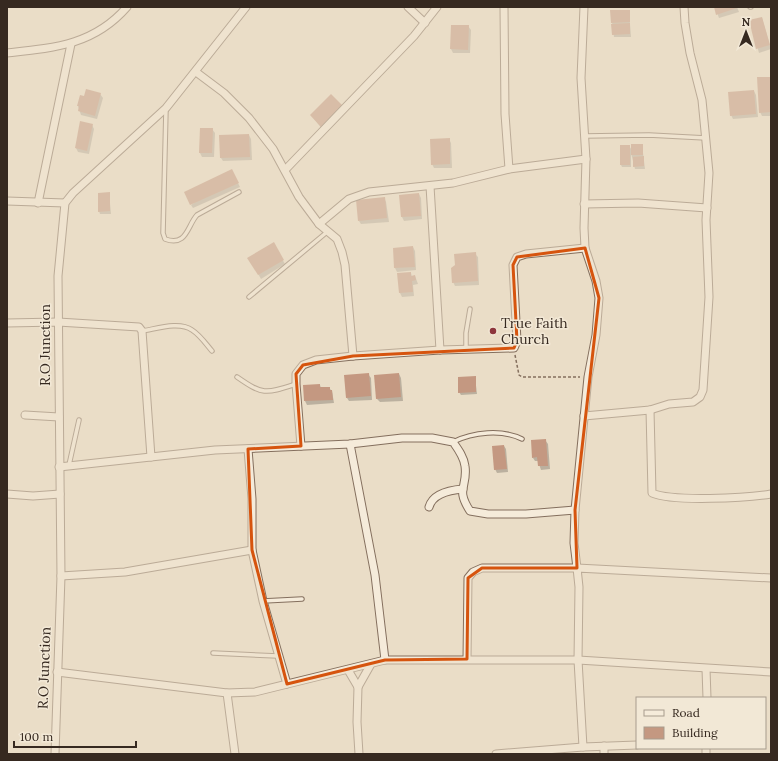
<svg xmlns="http://www.w3.org/2000/svg" width="778" height="761" font-family="Lora,serif">
<style>
.shadow{fill:#0003}
.building{fill:#c49881}
.lines{fill:none;stroke-linecap:round;stroke-linejoin:round}
.service-casing{stroke:#846f5e;stroke-width:5.5}
.minor-casing{stroke:#846f5e;stroke-width:9}
.path{stroke:#846f5e;stroke-width:1.5;stroke-dasharray:3 2;stroke-linecap:butt}
.service{stroke:#f5ebda;stroke-width:3.5}
.minor{stroke:#f5ebda;stroke-width:7}
.marked{fill:none;stroke:#d6540e;stroke-width:3;stroke-linejoin:round}
.poi-dot{fill:#8d353c;stroke:#f2e8d6;stroke-width:1.5}
.labels{text-anchor:middle;stroke-width:3;stroke-linejoin:round;paint-order:stroke}
.poi-label{font-size:14px;fill:#362920;stroke:#f2e8d6;text-anchor:start}
.street-label{font-size:14px;fill:#362920;stroke:#f2e8d6}
</style>
<rect width="100%" height="100%" fill="#eaddc7"/>
<g class="shadow">
<polygon points="715,7 737,7 739,12 719,18"/>
<polygon points="629,11 631,37 614,37 612,22"/>
<polygon points="762,18 771,49 759,53 750,21"/>
<polygon points="468,26 471,30 470,53 453,53 451,49"/>
<polygon points="771,78 771,116 762,116 760,112"/>
<polygon points="754,91 756,95 758,117 733,119 731,115"/>
<polygon points="100,94 103,98 97,119 81,115 78,106 85,97"/>
<polygon points="331,96 344,110 323,130 311,115"/>
<polygon points="81,123 92,125 94,129 89,154 78,152 76,148"/>
<polygon points="201,129 212,129 215,133 214,157 202,157 200,153"/>
<polygon points="249,135 251,139 252,160 223,161 221,158"/>
<polygon points="449,139 451,143 452,168 434,168 432,164"/>
<polygon points="642,145 645,169 635,169 631,153 631,167 622,167 621,165 629,146 632,150"/>
<polygon points="234,175 240,187 193,208 191,205"/>
<polygon points="109,193 111,214 100,214 99,211"/>
<polygon points="419,194 421,198 422,219 404,221 402,217 401,195"/>
<polygon points="384,198 386,202 389,222 361,224 359,221"/>
<polygon points="273,244 285,264 261,279 249,258"/>
<polygon points="413,247 415,251 416,270 397,272 395,268 394,249"/>
<polygon points="475,254 478,257 479,285 455,286 453,282"/>
<polygon points="411,273 412,277 415,276 418,284 413,285 414,296 402,297 400,293 398,274"/>
<polygon points="368,374 371,378 372,400 349,401 347,398"/>
<polygon points="399,374 401,378 403,401 380,402 377,399"/>
<polygon points="475,377 477,394 461,395 459,392"/>
<polygon points="320,385 321,388 329,388 332,391 334,403 307,405 305,401"/>
<polygon points="545,440 548,444 550,469 541,470 538,461 535,461 533,458"/>
<polygon points="504,446 506,449 508,472 497,473 495,469"/>
</g>
<g class="building">
<polygon points="714,7 740,7 716,15"/>
<polygon points="610,10 630,10 630,22 611,23"/>
<polygon points="762,17 770,45 756,49 749,20"/>
<polygon points="630,23 630,34 612,35 611,24"/>
<polygon points="451,25 469,25 468,50 450,49"/>
<polygon points="757,77 771,77 771,112 759,113"/>
<polygon points="86,89 101,93 95,116 78,111 79,106 77,106 80,95 84,96"/>
<polygon points="754,90 756,114 730,116 728,92"/>
<polygon points="331,94 342,105 321,127 310,115"/>
<polygon points="80,121 93,124 87,151 75,148"/>
<polygon points="200,128 213,128 212,153 199,153"/>
<polygon points="249,134 250,157 220,158 219,135"/>
<polygon points="450,138 450,164 431,165 430,139"/>
<rect x="631" y="144" width="12" height="11"/>
<rect x="620" y="145" width="10" height="20"/>
<polygon points="644,156 644,166 633,167 633,157"/>
<polygon points="232,169 239,183 190,205 184,192"/>
<polygon points="110,192 110,211 98,212 98,193"/>
<polygon points="419,193 421,216 401,217 399,195"/>
<polygon points="385,197 387,218 358,221 356,200"/>
<polygon points="274,242 284,260 258,275 247,258"/>
<polygon points="413,246 415,267 394,268 393,248"/>
<polygon points="476,252 478,281 452,283 451,268 455,265 454,254"/>
<polygon points="411,272 411,276 415,275 416,280 412,281 413,292 399,293 397,273"/>
<polygon points="369,373 371,396 346,398 344,375"/>
<polygon points="399,373 401,397 376,399 374,375"/>
<polygon points="476,376 476,392 458,393 458,377"/>
<polygon points="320,384 320,387 330,387 330,390 332,390 333,400 304,401 303,385"/>
<polygon points="546,439 548,466 538,466 537,457 532,458 531,440"/>
<polygon points="504,445 507,469 494,470 492,446"/>
</g>
<g class="lines">
<defs>
<g id="service">
<polyline points="750,7 751,7"/>
<path d="M166 109 163 233 165 239C187 247 187 226 197 215L239 192"/>
<polyline points="585,136 649,135 706,138"/>
<polyline points="249,297 327,232"/>
<path d="M142 331C156 329 179 321 192 330 200 335 206 344 212 351"/>
<polyline points="466,349 466,333 470,309"/>
<path d="M237 377C263 395 265 394 296 384"/>
<path d="M453 442C473 432 502 429 522 439"/>
<polyline points="69,465 79,420"/>
<polyline points="263,601 302,599"/>
<polyline points="213,653 278,656"/>
</g>
<g id="minor">
<polyline points="408,7 425,23"/>
<polyline points="504,7 505,114 509,169"/>
<path d="M7 53C54 48 94 45 127 7"/>
<polyline points="196,72 224,93 249,118 273,149 299,197 319,224 337,239 342,252 345,265 353,356"/>
<polyline points="285,170 414,36 437,7"/>
<polyline points="430,186 440,350"/>
<polyline points="7,201 65,203"/>
<polyline points="38,203 71,44"/>
<polyline points="584,204 638,203 707,208"/>
<polyline points="319,224 349,199 369,192 453,183 509,169 586,159"/>
<polyline points="7,323 58,322 139,327 142,331 151,457"/>
<path d="M650 410 652 493C672 502 747 498 771 494"/>
<polyline points="25,415 59,417"/>
<polyline points="584,416 650,410 669,404 693,402 700,397 703,390 709,297 706,220 709,173 702,100 690,53 685,23 684,7"/>
<polyline points="350,444 375,575 385,660"/>
<polyline points="301,446 296,384 296,374 303,365 316,360 353,356 440,350 514,348 517,341 513,265 517,257 526,254 585,248"/>
<polyline points="248,449 252,499 252,550 263,601 287,684"/>
<path d="M59 467 215 450 350 444 402 438H432L453 442C458 449 464 457 465 466 468 488 455 488 470 511L488 514H526L575 510"/>
<polyline points="7,494 33,496 60,494"/>
<path d="M429 507C433 493 450 490 463 489"/>
<polyline points="61,576 125,572 252,550"/>
<polyline points="467,659 468,578 473,572 482,568 577,568 574,543 575,510 588,377 596,335 599,298 596,281 585,248 584,228 586,159 581,78 584,7"/>
<polyline points="706,669 707,698"/>
<polyline points="348,670 358,687 357,722 359,754"/>
<polyline points="57,672 227,693 255,692 385,660 578,660 771,672"/>
<polyline points="358,687 371,664"/>
<polyline points="227,693 235,754"/>
<polyline points="604,746 604,754"/>
<polyline points="583,747 578,660 579,587 577,568 771,578"/>
<polyline points="55,754 61,576 58,276 65,203 73,193 166,108 246,7"/>
<polyline points="496,754 583,747 637,745"/>
<polyline points="706,754 706,748"/>
</g>
</defs>
<use href="#service" class="service-casing"/>
<use href="#minor" class="minor-casing"/>
<polyline class="path" points="515,355 519,375 522,377 580,377"/>
<use href="#service" class="service"/>
<use href="#minor" class="minor"/>
</g>
<path d="M0 0H778V761H0ZM585 248 599 298 575 510 577 568H482L468 578 467 659 385 660 287 684 252 550 248 449 301 446 296 374 303 365 353 356 514 348 517 341 513 265 517 257Z" fill="#eaddc7" fill-opacity=".55" fill-rule="evenodd"/>
<path class="marked" d="M585 248 599 298 575 510 577 568H482L468 578 467 659 385 660 287 684 252 550 248 449 301 446 296 374 303 365 353 356 514 348 517 341 513 265 517 257Z"/>
<circle class="poi-dot" cx="493" cy="331" r="4"/>
<g class="labels">
<g class="poi-label">
<text x="501" y="328">True Faith<tspan x="501" dy="16">Church</tspan></text>
</g>
<g class="street-label">
<text transform="translate(45 345) rotate(-90)" y="5">R.O Junction</text>
<text transform="translate(44 668) rotate(-88)" y="5">R.O Junction</text>
</g>
</g>
<rect width="778" height="761" fill="none" stroke="#362920" stroke-width="16"/>
<rect x="636" y="697" width="130" height="52" fill="#f2e8d6" stroke="#a79c8d"/>
<rect x="644" y="710" width="20" height="6" fill="#f5ebda" stroke="#a79c8d"/>
<text x="672" y="717" font-size="12" fill="#362920">Road</text>
<rect x="644" y="727" width="20" height="12" fill="#c49881" stroke="#a79c8d"/>
<text x="672" y="737" font-size="12" fill="#362920">Building</text>
<g transform="translate(746 32)" stroke="#f2e8d6" stroke-width="3" paint-order="stroke">
<path d="M0-3L7 15L0 10L-7 15Z" fill="#362920"/>
<text y="-6" font-size="11" font-weight="bold" text-anchor="middle" fill="#362920">N</text>
</g>
<path d="M14 741v6h122v-6" fill="none" stroke="#362920" stroke-width="2"/>
<text x="20" y="741" font-size="12" fill="#362920" stroke="#f2e8d6" stroke-width="3" paint-order="stroke">100 m</text>
</svg>
